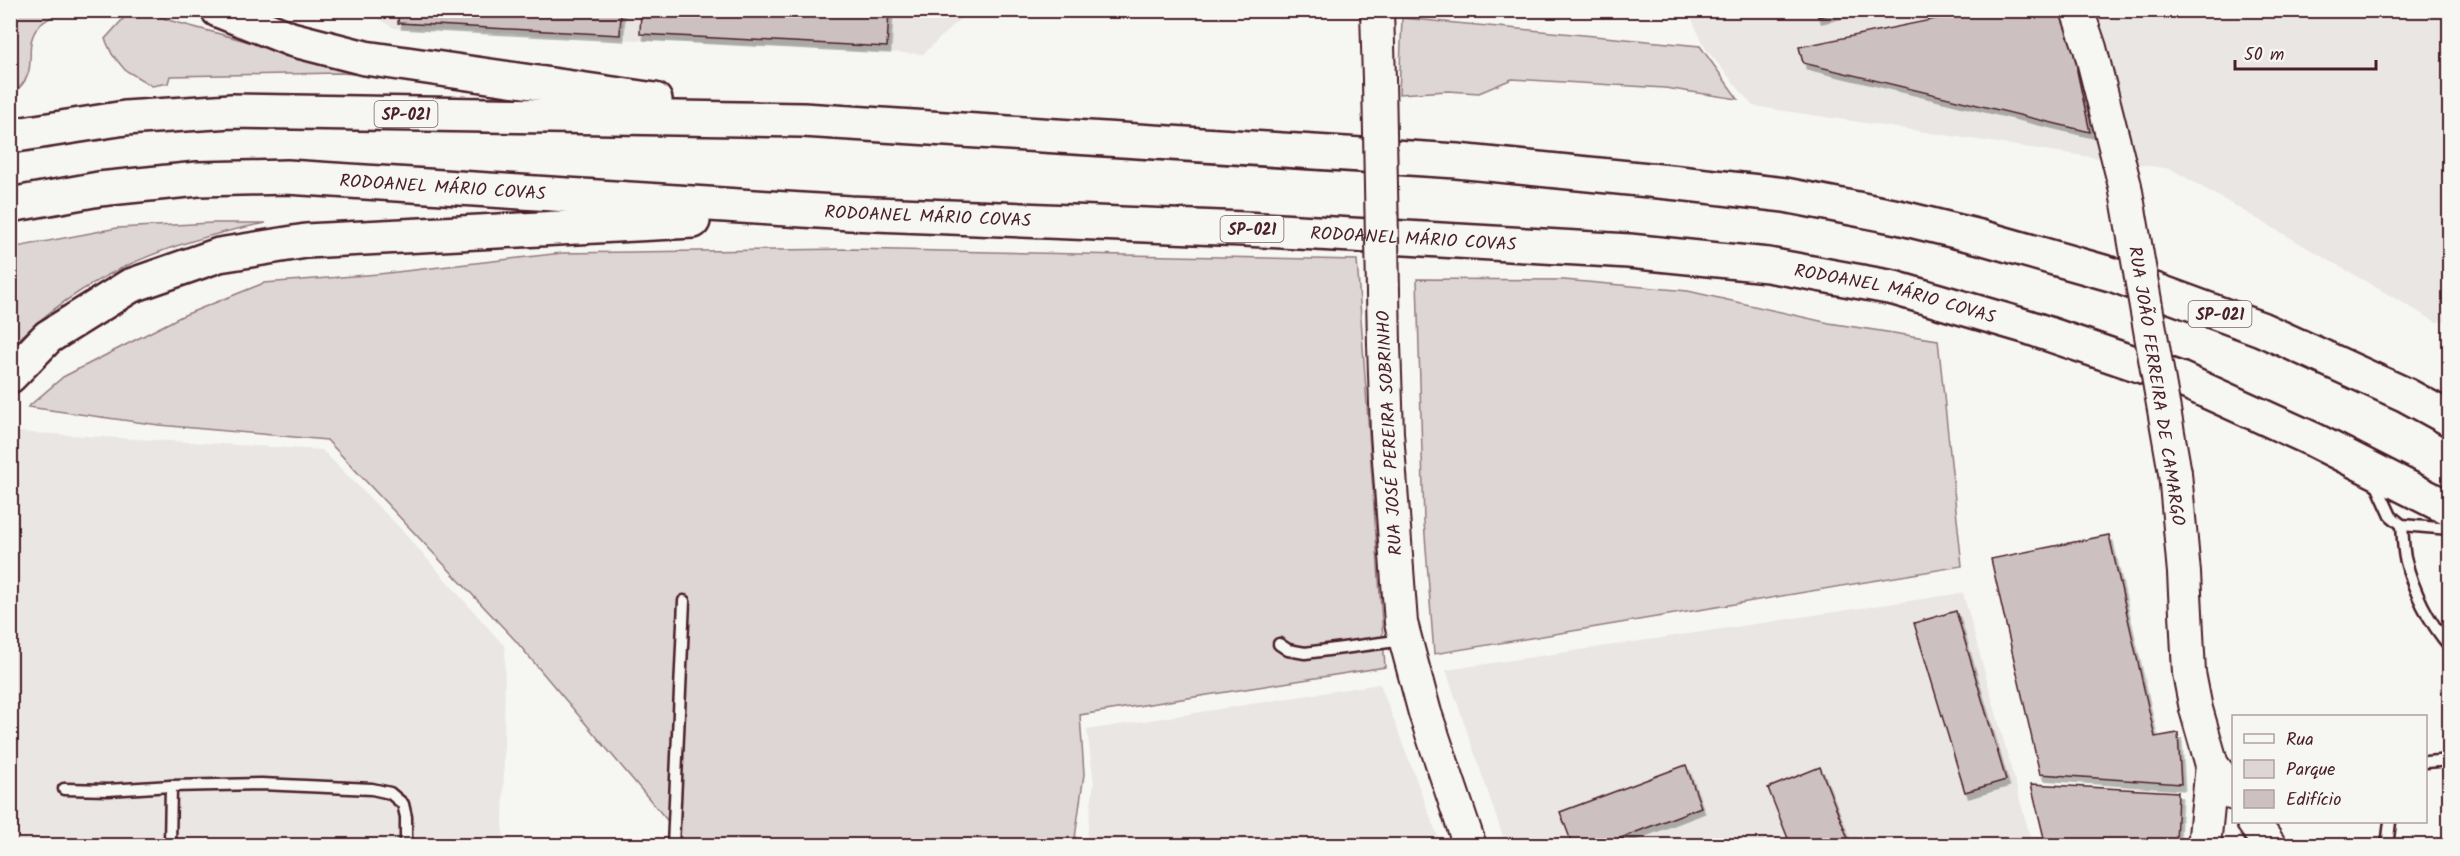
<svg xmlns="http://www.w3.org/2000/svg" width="2460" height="856" font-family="Kalam,sans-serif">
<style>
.built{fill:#e9e6e3}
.green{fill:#ddd6d5;stroke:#947a80;stroke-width:1.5}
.building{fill:#ccc1c0;stroke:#4a1f2b;stroke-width:1.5;filter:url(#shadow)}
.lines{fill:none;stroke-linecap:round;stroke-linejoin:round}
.lane-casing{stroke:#4a1f2b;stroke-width:15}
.secondary-casing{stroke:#4a1f2b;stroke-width:36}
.highway-casing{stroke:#4a1f2b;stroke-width:38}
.lane{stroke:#f6f6f2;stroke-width:10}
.secondary{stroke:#f6f6f2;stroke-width:32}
.highway{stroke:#f6f6f2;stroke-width:33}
.secondary-bridge-casing{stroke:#4a1f2b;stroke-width:36;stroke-linecap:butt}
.secondary-bridge{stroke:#f6f6f2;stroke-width:32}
.labels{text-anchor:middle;stroke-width:4.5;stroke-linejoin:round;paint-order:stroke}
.shield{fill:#f6f6f2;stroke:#7e6067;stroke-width:1.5}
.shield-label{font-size:16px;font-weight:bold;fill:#4a1f2b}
.street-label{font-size:18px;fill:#4a1f2b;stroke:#f6f6f2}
</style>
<defs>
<filter id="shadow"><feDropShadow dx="3.5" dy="6" stdDeviation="0" flood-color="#0004"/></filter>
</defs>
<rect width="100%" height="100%" fill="#f6f6f2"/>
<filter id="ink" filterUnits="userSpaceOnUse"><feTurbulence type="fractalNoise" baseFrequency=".0167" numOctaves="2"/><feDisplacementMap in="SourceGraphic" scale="12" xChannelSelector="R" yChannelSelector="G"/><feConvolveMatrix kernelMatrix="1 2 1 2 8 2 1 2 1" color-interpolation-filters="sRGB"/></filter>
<g filter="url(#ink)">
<g class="built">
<polygon points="365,11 968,11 923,54 394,28"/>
<polygon points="1688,11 2449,11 2449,321 2436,322 2171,169 1753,106 1706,49"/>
<polygon points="16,432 322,450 398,526 505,647 503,834 513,845 11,846 10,467"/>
<polygon points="1963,593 2030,837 2017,846 1506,845 1446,670"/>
<polygon points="1380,684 1441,845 1086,845 1094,783 1087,730"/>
</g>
<g class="green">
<path d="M11 10 61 11C54 16 43 21 38 27 20 49 44 71 11 95Z"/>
<polygon points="116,11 147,11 168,20 372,75 339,73 170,76 168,83 152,86 125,70 112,54 105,39 123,19"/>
<polygon points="1402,18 1700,46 1738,99 1665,88 1512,79 1479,93 1448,91 1399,94"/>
<path d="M212 223H266C168 242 83 274 11 347V248L117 228Z"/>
<polygon points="851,249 1357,260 1385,667 1080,715 1084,774 1074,845 688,845 515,640 327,440 159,425 28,407 63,377 182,316 264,283 379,274 562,253"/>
<polygon points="1417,279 1564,280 1688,291 1829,323 1938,340 1962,566 1434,654 1424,522"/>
</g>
<g class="building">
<polygon points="399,10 621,10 620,35 398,23"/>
<polygon points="641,10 889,10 887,47 640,34"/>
<polygon points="1816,10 1848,10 1818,17"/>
<polygon points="1970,10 2061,10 2077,58 2077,71 2090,132 1803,63 1799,47 1970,12"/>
<polygon points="2109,535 2155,737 2178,733 2181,784 2040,774 1991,559"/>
<polygon points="1956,611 2006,780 1965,792 1914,623"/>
<polygon points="1686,765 1701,807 1600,846 1573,846 1560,812"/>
<polygon points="1820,767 1851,846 1791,846 1768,788"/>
<polygon points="2031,784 2178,792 2176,846 2064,846 2044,838"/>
</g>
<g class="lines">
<defs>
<g id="lane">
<polyline points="2375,481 2391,516 2402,525 2450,529"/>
<path d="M2402 525C2403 536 2403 548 2405 558 2413 590 2429 622 2450 647"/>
<polyline points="1279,644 1288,650 1305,653 1404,640"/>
<polyline points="2426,762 2450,760"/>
<polyline points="64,789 108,790 171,786 261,784 372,789 390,793 403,804 406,817 406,846"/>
<polyline points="170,846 171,786"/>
<polyline points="673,846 684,601"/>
<polyline points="2387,846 2390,822"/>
</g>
<g id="secondary">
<polyline points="1377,10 1379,80"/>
<polyline points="2077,10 2090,48 2125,186"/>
<polyline points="1384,345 1387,433 1401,623 1425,713 1470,846"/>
<polyline points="2175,473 2184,573 2189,673 2196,709 2212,765 2234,794"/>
<polyline points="2253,822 2270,846"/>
<polyline points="2204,846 2212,765"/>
</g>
<g id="highway">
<polyline points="218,10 291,39 365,58 655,100"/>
<polyline points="10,136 125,118 231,111 803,120 1457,161 1679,183 1785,195 1898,217 1980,237 2114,275 2261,329 2406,395 2450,419"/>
<path id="s1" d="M10 205 99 189 198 179 287 177 850 213 1245 229 1441 240 1629 251 1768 265 1894 288 2028 327 2180 379 2314 440 2450 509"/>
<polyline points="10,376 48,337 130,286 219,255 306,241 693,221"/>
</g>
</defs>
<use href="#lane" class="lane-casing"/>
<use href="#secondary" class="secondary-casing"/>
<use href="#highway" class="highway-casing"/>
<use href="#lane" class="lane"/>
<use href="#secondary" class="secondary"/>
<use href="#highway" class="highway"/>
<defs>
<g id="secondary-bridge">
<polyline points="1379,80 1384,345"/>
<polyline points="2125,186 2175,473"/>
</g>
</defs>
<use href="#secondary-bridge" class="secondary-bridge-casing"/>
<use href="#secondary-bridge" class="secondary-bridge"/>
</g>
</g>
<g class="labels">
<g class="shield">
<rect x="374.5" y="101" width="63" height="26" rx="4.5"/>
<rect x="1220.5" y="216" width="63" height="26" rx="4.5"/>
<rect x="2188.5" y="301" width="63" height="26" rx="4.5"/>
</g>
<g class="shield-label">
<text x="406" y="120">SP-021</text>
<text x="1252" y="235">SP-021</text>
<text x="2220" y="320">SP-021</text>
</g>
<g class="street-label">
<text dy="6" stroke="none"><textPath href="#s1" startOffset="435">RODOANEL MÁRIO COVAS</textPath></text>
<text dy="6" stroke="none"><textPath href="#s1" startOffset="921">RODOANEL MÁRIO COVAS</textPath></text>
<text dy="6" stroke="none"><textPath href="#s1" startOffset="1407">RODOANEL MÁRIO COVAS</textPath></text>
<text dy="6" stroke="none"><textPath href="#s1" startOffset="1893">RODOANEL MÁRIO COVAS</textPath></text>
<text transform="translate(2157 386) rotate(81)" y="6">RUA JOÃO FERREIRA DE CAMARGO</text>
<text transform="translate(1389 433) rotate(-93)" y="6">RUA JOSÉ PEREIRA SOBRINHO</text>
</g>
</g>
<rect width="2460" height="856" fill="none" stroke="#f6f6f2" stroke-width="36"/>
<rect x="18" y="18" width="2424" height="820" fill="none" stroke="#4a1f2b" stroke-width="2" filter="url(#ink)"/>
<rect x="2232" y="715" width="195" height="108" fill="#f6f6f2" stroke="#b1a0a2" stroke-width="1.5"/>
<rect x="2244" y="734" width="30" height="9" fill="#f6f6f2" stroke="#b1a0a2" stroke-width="1.5"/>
<text x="2286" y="745" font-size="18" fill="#4a1f2b">Rua</text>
<rect x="2244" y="760" width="30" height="18" fill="#ddd6d5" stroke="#b1a0a2" stroke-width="1.5"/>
<text x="2286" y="775" font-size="18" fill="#4a1f2b">Parque</text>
<rect x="2244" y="790" width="30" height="18" fill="#ccc1c0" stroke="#b1a0a2" stroke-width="1.5"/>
<text x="2286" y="805" font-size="18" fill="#4a1f2b">Edifício</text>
<path d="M2235 60v9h141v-9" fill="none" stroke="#4a1f2b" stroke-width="3"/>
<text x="2244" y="60" font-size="18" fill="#4a1f2b" stroke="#f6f6f2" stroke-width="4.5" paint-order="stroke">50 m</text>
</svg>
